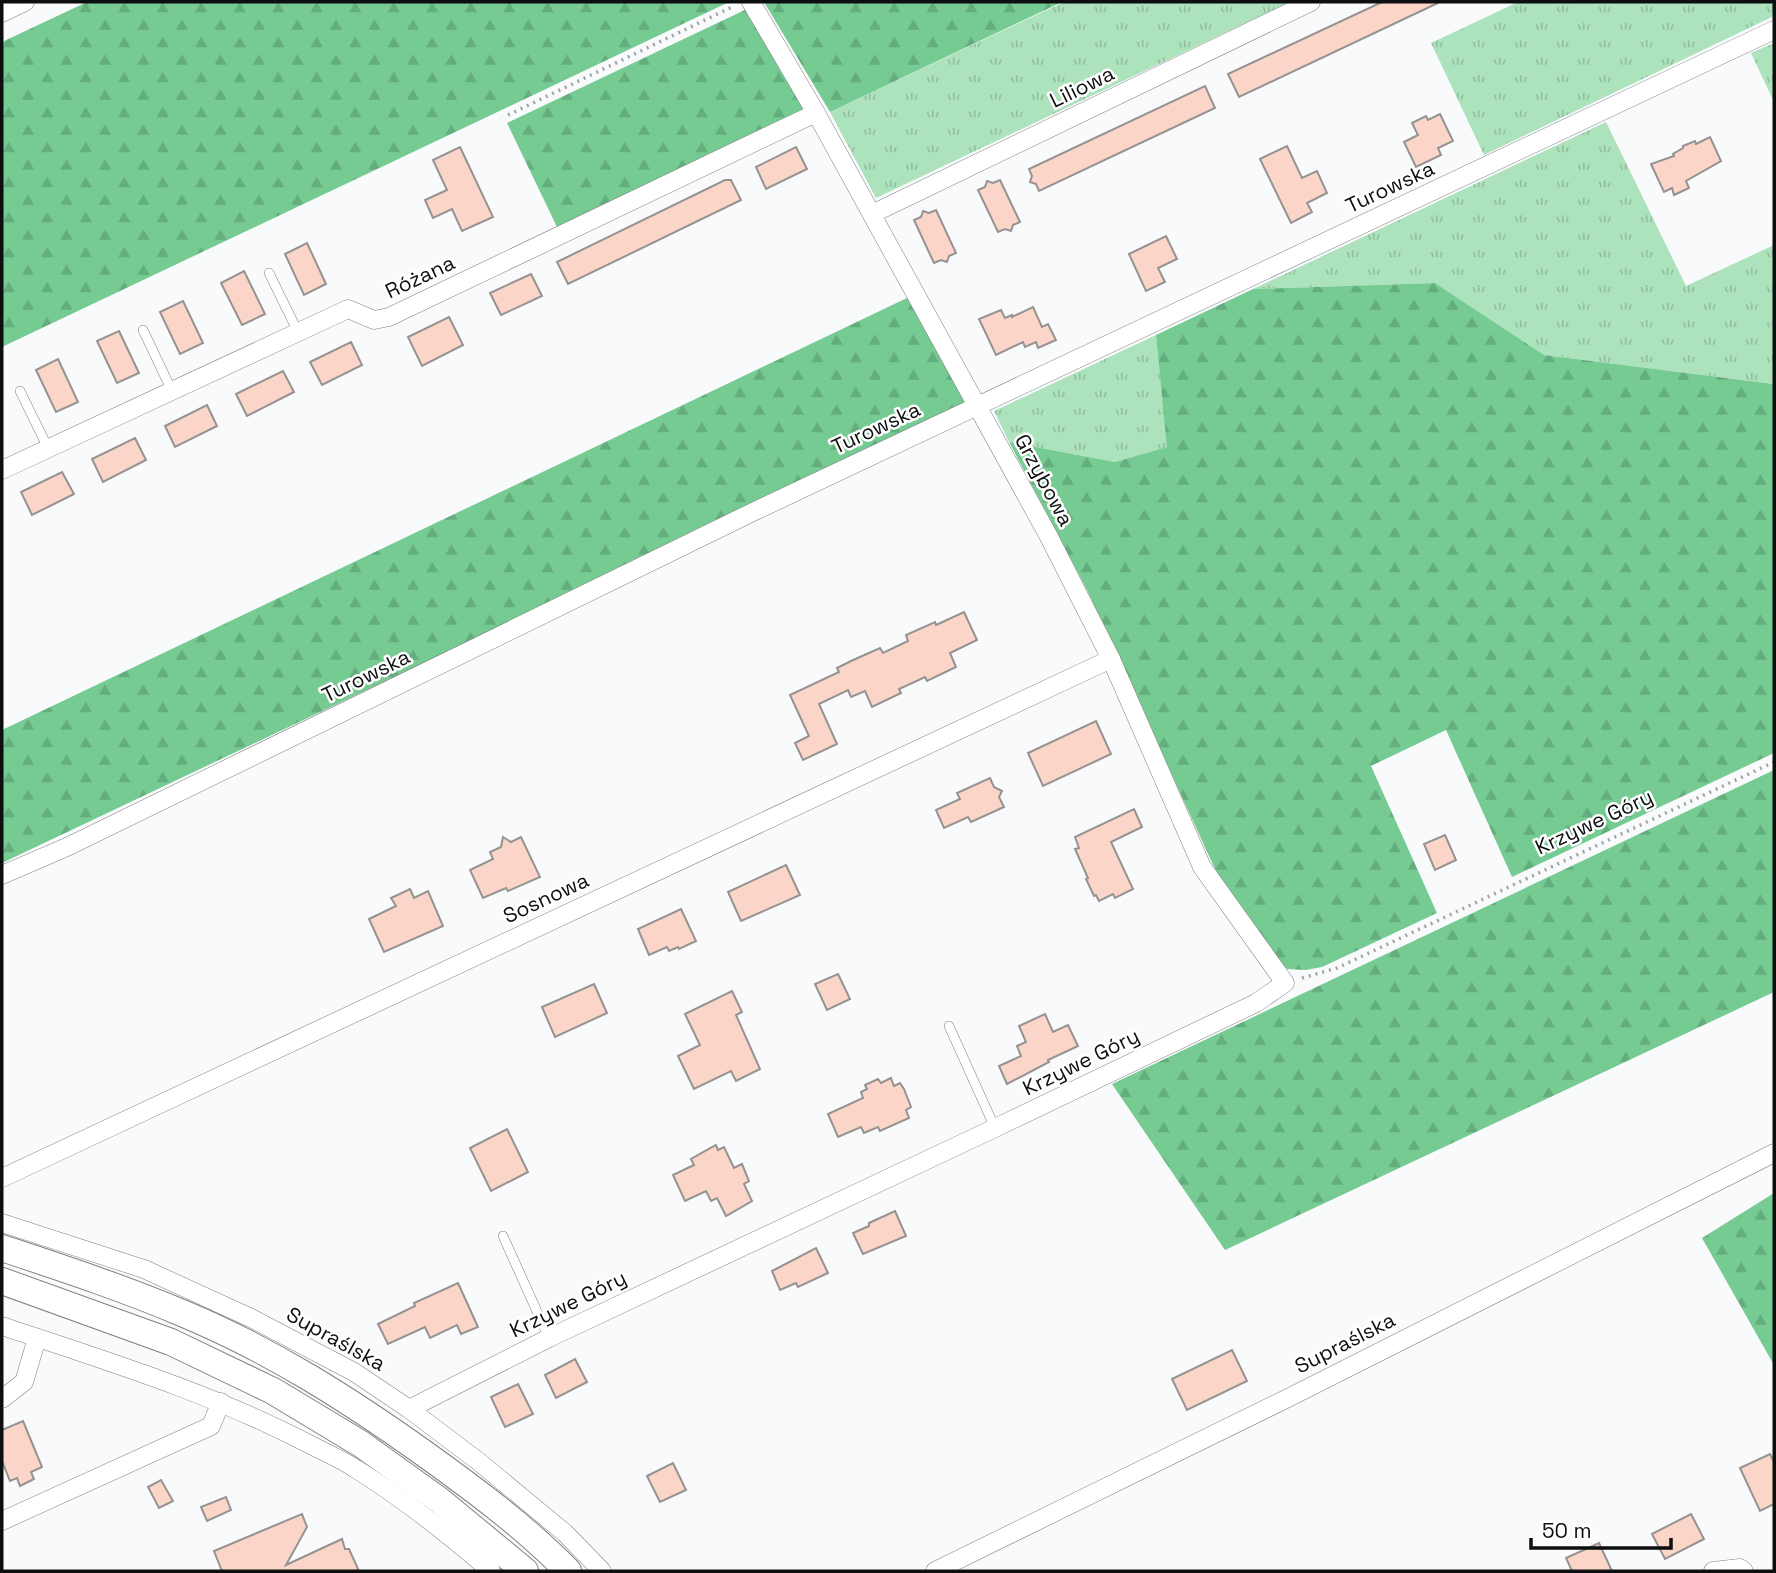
<svg xmlns="http://www.w3.org/2000/svg" width="1776" height="1573" font-family="'Space Grotesk',sans-serif">
<style>
.grass{fill:url(#grass-tufts)}
.forest{fill:url(#forest-firs)}
.building{fill:#fbd5c8;stroke:#959392;stroke-width:2}
.lines{fill:none;stroke-linecap:round;stroke-linejoin:round}
.service-casing{stroke:#808183;stroke-width:10}
.minor-casing{stroke:#808183;stroke-width:19}
.secondary-casing{stroke:#808183;stroke-width:28}
.path{stroke:#a2a3a5;stroke-width:3.5;stroke-dasharray:2 5;stroke-linecap:butt}
.service{stroke:#fff;stroke-width:9}
.minor{stroke:#fff;stroke-width:18}
.secondary{stroke:#fff;stroke-width:26}
.labels{text-anchor:middle;stroke-width:5;stroke-linejoin:round;paint-order:stroke}
.street-label{font-size:21px;fill:#0d0e0f;stroke:#fff}
</style>
<defs>
<pattern id="grass-tufts" width="24" height="20" patternUnits="userSpaceOnUse" patternTransform="scale(1.75)"><rect width="24" height="20" fill="#ace2bc"/><path d="M3 7l-1-3M5 7V3M7 7l1-3M15 17l-1-3M17 17v-4M19 17l1-3" fill="none" stroke="#93c1a0"/></pattern>
<pattern id="forest-firs" width="22" height="20" patternUnits="userSpaceOnUse" patternTransform="scale(1.75)"><rect width="22" height="20" fill="#75cb92"/><path d="M5 1l3.5 6h-7zM16 11l3.5 6h-7z" fill="#64ad7d"/></pattern>
</defs>
<rect width="100%" height="100%" fill="#f9fafc"/>
<g class="grass">
<polygon points="1064,2 1290,2 876,198 830,112"/>
<polygon points="1518,2 1774,2 1774,16 1484,155 1431,43"/>
<polygon points="1774,43 1774,102 1751,53"/>
<polygon points="1606,122 1686,286 1774,245 1774,384 1544,355 1435,283 1253,289"/>
<polygon points="1156,335 1168,447 1115,462 1009,442 994,411"/>
</g>
<g class="forest">
<polygon points="87,2 729,2 2,347 2,42"/>
<polygon points="764,2 1062,2 830,112"/>
<polygon points="749,8 805,108 557,227 507,123"/>
<polygon points="1435,283 1544,355 1774,384 1774,753 1512,877 1446,730 1371,766 1437,913 1322,967 1306,970 1287,969 1265,947 1221,882 1087,590 1009,442 1115,462 1167,447 1156,335 1253,289"/>
<polygon points="909,297 969,404 2,863 2,730"/>
<polygon points="1774,770 1774,992 1225,1250 1112,1084"/>
<polygon points="1774,1193 1774,1365 1702,1238"/>
</g>
<g class="building">
<polygon points="1382,2 1440,2 1239,97 1228,74"/>
<polygon points="1205,86 1215,108 1039,191 1036,184 1030,182 1032,176 1029,169"/>
<polygon points="1440,114 1453,141 1438,148 1441,155 1416,167 1404,142 1418,135 1412,123 1426,116 1428,120"/>
<polygon points="1710,137 1721,161 1686,181 1689,188 1674,195 1672,188 1664,192 1651,164 1674,156 1673,154 1683,148 1683,146 1695,141 1696,144"/>
<polygon points="1287,146 1302,178 1317,171 1327,193 1307,203 1312,212 1291,223 1260,159"/>
<polygon points="460,147 493,217 462,231 452,209 433,218 425,200 447,190 433,160"/>
<polygon points="796,147 807,169 766,189 756,167"/>
<polygon points="725,180 731,180 741,200 568,284 557,262"/>
<polygon points="1000,180 1020,222 1013,225 1011,231 1005,229 998,232 978,190 985,187 987,181 993,183"/>
<polygon points="936,210 956,253 949,256 947,262 941,260 934,263 914,220 921,217 923,211 929,213"/>
<polygon points="1166,236 1177,259 1158,268 1165,282 1146,291 1129,254"/>
<polygon points="307,243 326,284 304,295 285,254"/>
<polygon points="244,271 265,314 242,325 221,283"/>
<polygon points="531,274 542,296 501,315 490,293"/>
<polygon points="183,301 203,343 180,354 160,312"/>
<polygon points="1033,307 1042,327 1048,324 1056,340 1038,348 1036,342 1025,347 1023,342 996,355 979,319 1001,310 1005,318 1012,315 1012,317"/>
<polygon points="449,317 463,345 422,366 408,337"/>
<polygon points="119,331 139,373 117,383 97,341"/>
<polygon points="351,342 362,365 322,385 310,362"/>
<polygon points="58,359 78,402 56,412 36,370"/>
<polygon points="283,371 294,392 247,416 236,394"/>
<polygon points="207,405 217,426 175,447 165,426"/>
<polygon points="135,438 146,460 103,482 92,459"/>
<polygon points="62,472 74,494 32,515 21,492"/>
<polygon points="964,612 977,640 950,653 956,667 927,681 925,677 899,689 901,693 872,707 865,691 851,697 848,690 819,704 837,744 803,760 795,743 809,736 790,695 839,672 837,668 851,661 880,648 883,653 908,641 906,635 935,622 936,625"/>
<polygon points="1096,721 1111,754 1043,786 1028,753"/>
<polygon points="990,778 994,787 1002,791 999,797 1004,807 971,822 968,817 944,828 936,810 960,799 957,793"/>
<polygon points="1134,809 1142,827 1111,842 1133,889 1115,898 1113,894 1099,901 1096,895 1094,896 1086,879 1088,878 1075,849 1079,848 1075,837"/>
<polygon points="1445,835 1456,860 1435,870 1424,844"/>
<polygon points="503,837 511,842 521,837 540,877 508,891 506,888 483,898 470,870 493,859 490,852 501,847"/>
<polygon points="786,865 800,895 741,921 728,892"/>
<polygon points="410,889 414,898 428,891 443,926 384,952 369,919 396,906 391,898"/>
<polygon points="681,909 696,941 679,949 678,947 669,951 667,947 649,955 638,929"/>
<polygon points="838,974 850,999 827,1010 815,984"/>
<polygon points="594,984 607,1013 555,1037 542,1007"/>
<polygon points="732,991 742,1012 736,1015 760,1069 736,1081 731,1071 694,1089 678,1056 700,1045 685,1014"/>
<polygon points="1045,1014 1053,1032 1068,1025 1078,1046 1048,1060 1049,1062 1007,1084 999,1066 1021,1056 1017,1046 1026,1042 1019,1026"/>
<polygon points="891,1078 894,1086 900,1083 904,1089 911,1107 906,1110 909,1118 880,1131 878,1127 864,1133 861,1127 838,1137 828,1114 863,1098 861,1092 867,1089 865,1085 878,1079 881,1083"/>
<polygon points="507,1129 528,1172 491,1191 470,1148"/>
<polygon points="716,1145 718,1150 724,1147 734,1168 742,1164 749,1181 744,1184 752,1201 726,1216 717,1198 711,1201 706,1191 685,1201 673,1175 694,1165 691,1159"/>
<polygon points="895,1211 906,1236 863,1254 853,1233 869,1226 869,1223"/>
<polygon points="816,1248 828,1273 798,1287 796,1283 780,1290 772,1271"/>
<polygon points="458,1283 478,1327 461,1334 457,1325 430,1338 425,1327 388,1344 378,1324 415,1306 414,1303"/>
<polygon points="1232,1350 1247,1381 1187,1410 1172,1379"/>
<polygon points="575,1359 587,1382 556,1398 545,1375"/>
<polygon points="518,1384 533,1414 505,1427 491,1397"/>
<polygon points="23,1421 42,1467 31,1472 34,1479 20,1486 17,1478 10,1481 2,1461 2,1430"/>
<polygon points="1770,1454 1774,1462 1774,1504 1760,1511 1740,1468"/>
<polygon points="673,1463 686,1490 660,1502 647,1476"/>
<polygon points="161,1480 173,1501 159,1508 148,1487"/>
<polygon points="226,1497 231,1510 207,1521 201,1507"/>
<polygon points="302,1514 307,1527 286,1565 342,1539 345,1549 349,1549 359,1571 222,1571 214,1551"/>
<polygon points="1691,1514 1704,1539 1665,1559 1652,1534"/>
<polygon points="1599,1543 1612,1571 1572,1571 1566,1558"/>
</g>
<g class="lines">
<defs>
<g id="service">
<polyline points="269,273 298,332"/>
<polyline points="143,330 172,391"/>
<polyline points="20,391 48,448"/>
<polyline points="949,1026 995,1128"/>
<polyline points="503,1236 549,1338"/>
</g>
<g id="minor">
<polyline points="2,13 25,2"/>
<polyline points="872,214 1311,2"/>
<polyline points="2,470 348,309 374,320 389,317 816,113"/>
<polyline points="2,875 69,846 755,511 1774,30"/>
<polyline points="2,1178 1111,659"/>
<polyline points="2,1223 144,1269 251,1318 354,1372 409,1409 478,1461 565,1533 602,1571"/>
<path d="M2 1326C106 1361 211 1393 309 1444 324 1452 341 1459 356 1469 404 1499 448 1534 491 1571"/>
<polyline points="2,1399 24,1382 37,1338"/>
<polyline points="409,1409 549,1338 995,1128 1256,1003 1285,983 1202,867 1111,659 1048,535 816,113 751,2"/>
<polyline points="2,1521 211,1426 221,1402"/>
<polyline points="935,1571 1288,1398 1774,1153"/>
<polyline points="1713,1571 1740,1568 1744,1571"/>
</g>
<g id="secondary">
<path d="M2 1248C62 1268 123 1288 182 1313 269 1349 348 1399 425 1454 475 1490 525 1527 568 1571"/>
<polyline points="2,1281 171,1342 273,1391 361,1444 439,1500 525,1571"/>
</g>
</defs>
<use href="#service" class="service-casing"/>
<use href="#minor" class="minor-casing"/>
<use href="#secondary" class="secondary-casing"/>
<g class="path">
<polyline points="508,115 734,6"/>
<polyline points="1302,978 1337,968 1774,762"/>
</g>
<use href="#service" class="service"/>
<use href="#minor" class="minor"/>
<use href="#secondary" class="secondary"/>
</g>
<g class="labels">
<g class="street-label">
<text transform="translate(1082 87) rotate(-26)" y="7">Liliowa</text>
<text transform="translate(1390 187) rotate(-25)" y="7">Turowska</text>
<text transform="translate(420 277) rotate(-25)" y="7">Różana</text>
<text transform="translate(876 428) rotate(-25)" y="7">Turowska</text>
<text transform="translate(1044 480) rotate(62)" y="7">Grzybowa</text>
<text transform="translate(366 676) rotate(-26)" y="7">Turowska</text>
<text transform="translate(1594 822) rotate(-25)" y="7">Krzywe Góry</text>
<text transform="translate(546 898) rotate(-25)" y="7">Sosnowa</text>
<text transform="translate(1081 1062) rotate(-26)" y="7">Krzywe Góry</text>
<text transform="translate(568 1304) rotate(-26)" y="7">Krzywe Góry</text>
<text transform="translate(336 1339) rotate(29)" y="7">Supraślska</text>
<text transform="translate(1345 1343) rotate(-27)" y="7">Supraślska</text>
</g>
</g>
<rect width="1776" height="1573" fill="none" stroke="#0d0e0f" stroke-width="7"/>
<path d="M1531 1538v10h140v-10" fill="none" stroke="#0d0e0f" stroke-width="3.5"/>
<text x="1542" y="1538" font-size="21" fill="#0d0e0f" stroke="#ffffff" stroke-width="5" paint-order="stroke">50 m</text>
</svg>
